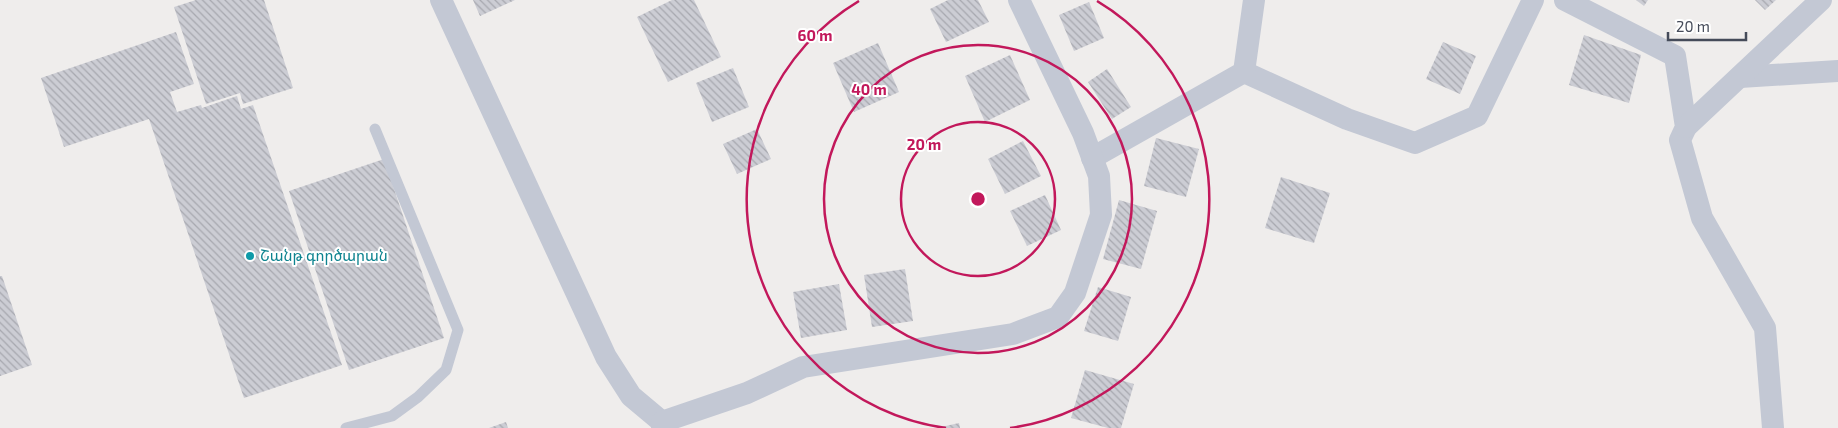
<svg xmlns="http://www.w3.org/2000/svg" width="1838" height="428" font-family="'Exo 2','Noto Sans Armenian',sans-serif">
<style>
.building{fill:url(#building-back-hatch)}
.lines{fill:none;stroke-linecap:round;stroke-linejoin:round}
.lane{stroke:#c3c8d4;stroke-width:11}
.street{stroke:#c3c8d4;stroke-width:22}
.ring{fill:none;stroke:#c2185b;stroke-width:2.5}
.culture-dot{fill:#0f9aa8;stroke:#fff;stroke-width:2}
.labels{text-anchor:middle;stroke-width:4;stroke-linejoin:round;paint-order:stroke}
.culture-label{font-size:15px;fill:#0d838f;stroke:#fff;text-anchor:start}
.centre{fill:#c2185b;stroke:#fff;stroke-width:2.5}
.ring-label{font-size:15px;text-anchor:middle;font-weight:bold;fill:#c2185b;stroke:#fff;stroke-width:4;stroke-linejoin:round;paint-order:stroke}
</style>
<defs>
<pattern id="building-back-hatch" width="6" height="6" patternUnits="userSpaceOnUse" patternTransform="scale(1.25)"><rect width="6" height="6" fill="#cccdd4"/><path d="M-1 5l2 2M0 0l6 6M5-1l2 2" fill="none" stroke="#a7a8af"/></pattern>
</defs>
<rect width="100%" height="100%" fill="#efedec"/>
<g class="building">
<polygon points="196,0 264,0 293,88 243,104 240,93 206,104 174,7"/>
<polygon points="473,0 515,0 480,16"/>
<polygon points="672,0 694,0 721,57 668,82 637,17"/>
<polygon points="948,0 978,0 989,22 946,42 930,9"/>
<polygon points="1636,0 1648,0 1644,6"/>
<polygon points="1755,0 1776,0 1765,10"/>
<polygon points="1089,2 1104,38 1074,51 1059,15"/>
<polygon points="176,32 194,84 170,92 177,112 201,105 202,108 237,96 241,109 253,105 342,365 244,398 149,119 64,147 41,78"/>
<polygon points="1584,35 1641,55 1629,103 1569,85"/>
<polygon points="1443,42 1476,56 1460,94 1426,79"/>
<polygon points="878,43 899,92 854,112 833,63"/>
<polygon points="1010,55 1030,100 985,122 965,76"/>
<polygon points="733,68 749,107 712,122 696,83"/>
<polygon points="1107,69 1131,107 1112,119 1088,82"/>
<polygon points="757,129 771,159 737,174 723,144"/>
<polygon points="1156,138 1199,149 1186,197 1144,186"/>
<polygon points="1023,141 1041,176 1005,194 988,159"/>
<polygon points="384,159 444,338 349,370 289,191"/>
<polygon points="1281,177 1330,193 1314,243 1265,228"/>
<polygon points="1045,195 1061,230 1027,246 1010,211"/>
<polygon points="1119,200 1157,211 1141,269 1103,259"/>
<polygon points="905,269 913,321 872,327 864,275"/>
<polygon points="0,276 2,276 32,365 0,376"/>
<polygon points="839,284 847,330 801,338 793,292"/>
<polygon points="1098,287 1131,297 1118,341 1084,331"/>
<polygon points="1085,370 1134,384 1121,428 1108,428 1071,418"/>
<polygon points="506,422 508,428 489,428"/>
<polygon points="959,423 960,428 941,428 941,427"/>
</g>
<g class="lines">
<polyline class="lane" points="346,428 392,416 418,397 446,370 458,330 375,129"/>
<g class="street">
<polyline points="441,0 606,357 631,396 662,422"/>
<polyline points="1565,0 1675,56 1686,127 1680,140 1702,218 1765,328 1773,428"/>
<polyline points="1244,72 1347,119 1415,143 1477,116 1533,0"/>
<polyline points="1740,77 1838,71"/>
<polyline points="1686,127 1821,0"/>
<polyline points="1092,158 1244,72 1254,0"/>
<polyline points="662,428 662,422 747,393 803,367 1013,334 1058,317 1075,293 1101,215 1099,176 1083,133 1019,0"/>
</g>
</g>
<g class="ring">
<circle cx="978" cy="199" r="77"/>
<circle cx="978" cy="199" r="154"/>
<path d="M946 428A231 231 0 0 1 859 1M1097 1A231 231 0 0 1 1010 428"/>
</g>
<circle class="culture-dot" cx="250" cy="256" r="5"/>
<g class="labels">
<g class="culture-label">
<text x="260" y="261">Շանթ գործարան</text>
</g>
</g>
<circle cx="978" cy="199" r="8" class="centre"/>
<g class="ring-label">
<text x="815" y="41">60 m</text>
<text x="869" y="95">40 m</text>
<text x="924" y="150">20 m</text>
</g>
<path d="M1668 32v8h78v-8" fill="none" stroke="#454b59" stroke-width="2.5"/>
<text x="1676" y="32" font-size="15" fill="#454b59" stroke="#ffffff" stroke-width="4" paint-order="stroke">20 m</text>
</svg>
